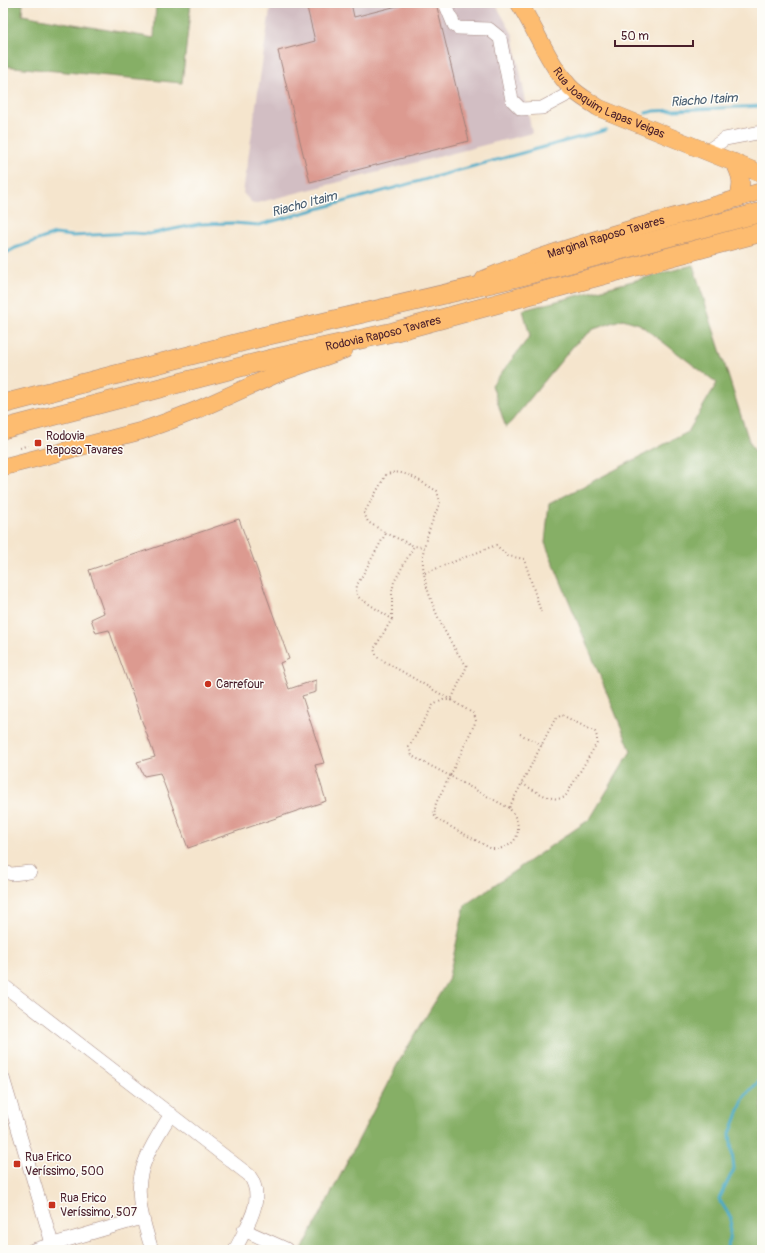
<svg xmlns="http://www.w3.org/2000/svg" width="765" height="1253" font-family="Pangolin,sans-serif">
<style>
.industrial{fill:#d2bec3}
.forest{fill:#86af66;stroke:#686748}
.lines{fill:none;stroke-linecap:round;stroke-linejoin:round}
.stream{stroke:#48aac7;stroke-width:3}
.building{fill:#dc9a90}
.minor-casing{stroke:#a0827c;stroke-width:14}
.major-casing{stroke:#a0827c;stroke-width:18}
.highway-casing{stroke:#a0827c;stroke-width:20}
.path{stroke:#a0827c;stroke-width:2;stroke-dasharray:1 3;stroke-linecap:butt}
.minor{stroke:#fff;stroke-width:13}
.major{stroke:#fdbc6f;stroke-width:17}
.highway{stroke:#fdbc6f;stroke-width:19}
.poi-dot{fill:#c8321e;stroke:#fdfcf7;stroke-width:1.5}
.labels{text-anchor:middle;stroke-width:3;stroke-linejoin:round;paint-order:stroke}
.street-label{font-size:12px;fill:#4a1f2b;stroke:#fdfcf7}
.poi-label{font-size:12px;fill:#4a1f2b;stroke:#fdfcf7;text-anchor:start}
.water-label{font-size:13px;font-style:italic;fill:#495e71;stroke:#fdfcf7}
</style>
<rect width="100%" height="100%" fill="#fdfcf7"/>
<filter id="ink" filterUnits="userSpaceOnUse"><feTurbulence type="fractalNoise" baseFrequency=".025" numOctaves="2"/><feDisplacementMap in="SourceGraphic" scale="8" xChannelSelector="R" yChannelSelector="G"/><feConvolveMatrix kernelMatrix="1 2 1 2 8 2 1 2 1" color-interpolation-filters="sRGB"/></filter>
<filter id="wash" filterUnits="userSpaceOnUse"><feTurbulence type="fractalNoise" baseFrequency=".012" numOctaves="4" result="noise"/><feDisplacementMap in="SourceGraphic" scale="16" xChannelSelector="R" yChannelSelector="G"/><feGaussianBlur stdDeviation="0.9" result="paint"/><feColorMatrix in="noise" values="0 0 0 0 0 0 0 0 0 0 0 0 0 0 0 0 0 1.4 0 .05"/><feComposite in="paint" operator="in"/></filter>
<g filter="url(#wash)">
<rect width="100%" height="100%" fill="#f5e5cd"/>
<polygon class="industrial" points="271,3 495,3 513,35 532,133 253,204 243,193"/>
<g class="forest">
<polygon points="3,3 23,3 22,15 154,38 156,3 191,3 182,83 3,66"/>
<polygon points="693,265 749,441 762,464 762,1250 302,1250 398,1063 448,980 465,905 590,819 631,751 545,543 549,504 688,432 717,383 639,324 623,319 594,329 575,344 506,428 492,385 530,336 523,310"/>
</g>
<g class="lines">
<g class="stream">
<polyline points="646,113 655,111 762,106"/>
<polyline points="3,255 15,248 55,234 72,236 132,233 149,234 199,224 233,223 259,225 606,130"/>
<polyline points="728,1250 731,1218 719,1199 734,1169 730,1134 744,1097 762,1078"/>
</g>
</g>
<g id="blocks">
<g class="building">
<polygon points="306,3 351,3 354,17 409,3 436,3 469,141 310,182 278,51 315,41"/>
<polygon points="239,519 289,659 280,663 289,689 316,680 316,692 302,696 324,763 315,765 326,801 188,848 160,773 144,776 137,762 155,757 109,630 96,633 91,619 104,613 89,570"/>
</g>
</g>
</g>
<g filter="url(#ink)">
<use href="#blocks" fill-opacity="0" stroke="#a0827c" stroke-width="1"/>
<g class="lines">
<defs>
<g id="minor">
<polyline points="445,3 454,25 458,28 489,29 500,38 512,100 521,109 542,108 574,91"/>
<polyline points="707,151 725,139 762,132"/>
<polyline points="3,872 12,874 30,872"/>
<path d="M3 985 249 1175C267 1199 246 1227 235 1250"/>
<polyline points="3,1078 54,1250"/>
<polyline points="244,1230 286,1249"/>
<polyline points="33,1250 142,1218"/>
<path d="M152 1250C131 1185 135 1171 171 1114"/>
</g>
<g id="major">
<path id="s1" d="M519 3C536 30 548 62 569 86 577 95 589 101 599 108L762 174"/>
<path d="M734 162C741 175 743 184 738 198"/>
<path id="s2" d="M484 279C574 241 669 220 762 191"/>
<polyline points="3,467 141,431 169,421 197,410 279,373 344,350"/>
</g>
<g id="highway">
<polyline points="3,404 265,336 522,276 762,212"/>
<path id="s3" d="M3 429 271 359 393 332 762 232"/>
</g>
</defs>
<use href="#minor" class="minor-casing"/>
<use href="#major" class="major-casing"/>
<use href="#highway" class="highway-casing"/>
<g class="path">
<polyline points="20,448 28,445"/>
<polyline points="386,533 414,546"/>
<polyline points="425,573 496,545 508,556 524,559 541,612"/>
<polyline points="392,619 392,592 394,582 414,546 424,547"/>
<polyline points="520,734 542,745"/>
<path d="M509 808 450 776 476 721 474 714 451 700 467 666C447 641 420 588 423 554 425 537 434 518 440 502L437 491C422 483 402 466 386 475L364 513 368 522 386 533 357 585 356 593 358 597 392 619 374 649 377 657 451 700H443L433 705 409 747 412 756 450 776 436 803 434 815 438 820 492 849C518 850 526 827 509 808L555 719 562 715 595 732 597 737V743L565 797C551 803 535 790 522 784"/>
</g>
<use href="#minor" class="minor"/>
<use href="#major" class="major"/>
<use href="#highway" class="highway"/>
</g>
</g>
<g class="poi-dot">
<rect x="34" y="439" width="8" height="8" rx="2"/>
<circle cx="208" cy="684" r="4"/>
<rect x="13" y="1160" width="8" height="8" rx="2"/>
<rect x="48" y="1201" width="8" height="8" rx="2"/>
</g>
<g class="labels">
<g class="street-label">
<text dy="4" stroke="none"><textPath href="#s1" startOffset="140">Rua Joaquim Lapas Veigas</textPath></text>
<text dy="4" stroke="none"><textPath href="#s2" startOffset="129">Marginal Raposo Tavares</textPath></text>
<text dy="4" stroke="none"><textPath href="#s3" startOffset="392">Rodovia Raposo Tavares</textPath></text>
</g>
<g class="poi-label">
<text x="46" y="440">Rodovia<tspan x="46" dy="14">Raposo Tavares</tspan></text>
<text x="216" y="688">Carrefour</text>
<text x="25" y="1161">Rua Erico<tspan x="25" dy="14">Veríssimo, 500</tspan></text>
<text x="60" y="1202">Rua Erico<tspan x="60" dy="14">Veríssimo, 507</tspan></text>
</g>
<g class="water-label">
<text transform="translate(704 99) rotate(-4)" y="5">Riacho Itaim</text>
<text transform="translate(304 203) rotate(-15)" y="5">Riacho Itaim</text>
</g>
</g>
<rect width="765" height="1253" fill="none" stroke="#fdfcf7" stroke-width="16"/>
<path d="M615 40v6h78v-6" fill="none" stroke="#4a1f2b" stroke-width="2"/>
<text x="621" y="40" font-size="12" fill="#4a1f2b" stroke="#fdfcf7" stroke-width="3" paint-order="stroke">50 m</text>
</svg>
